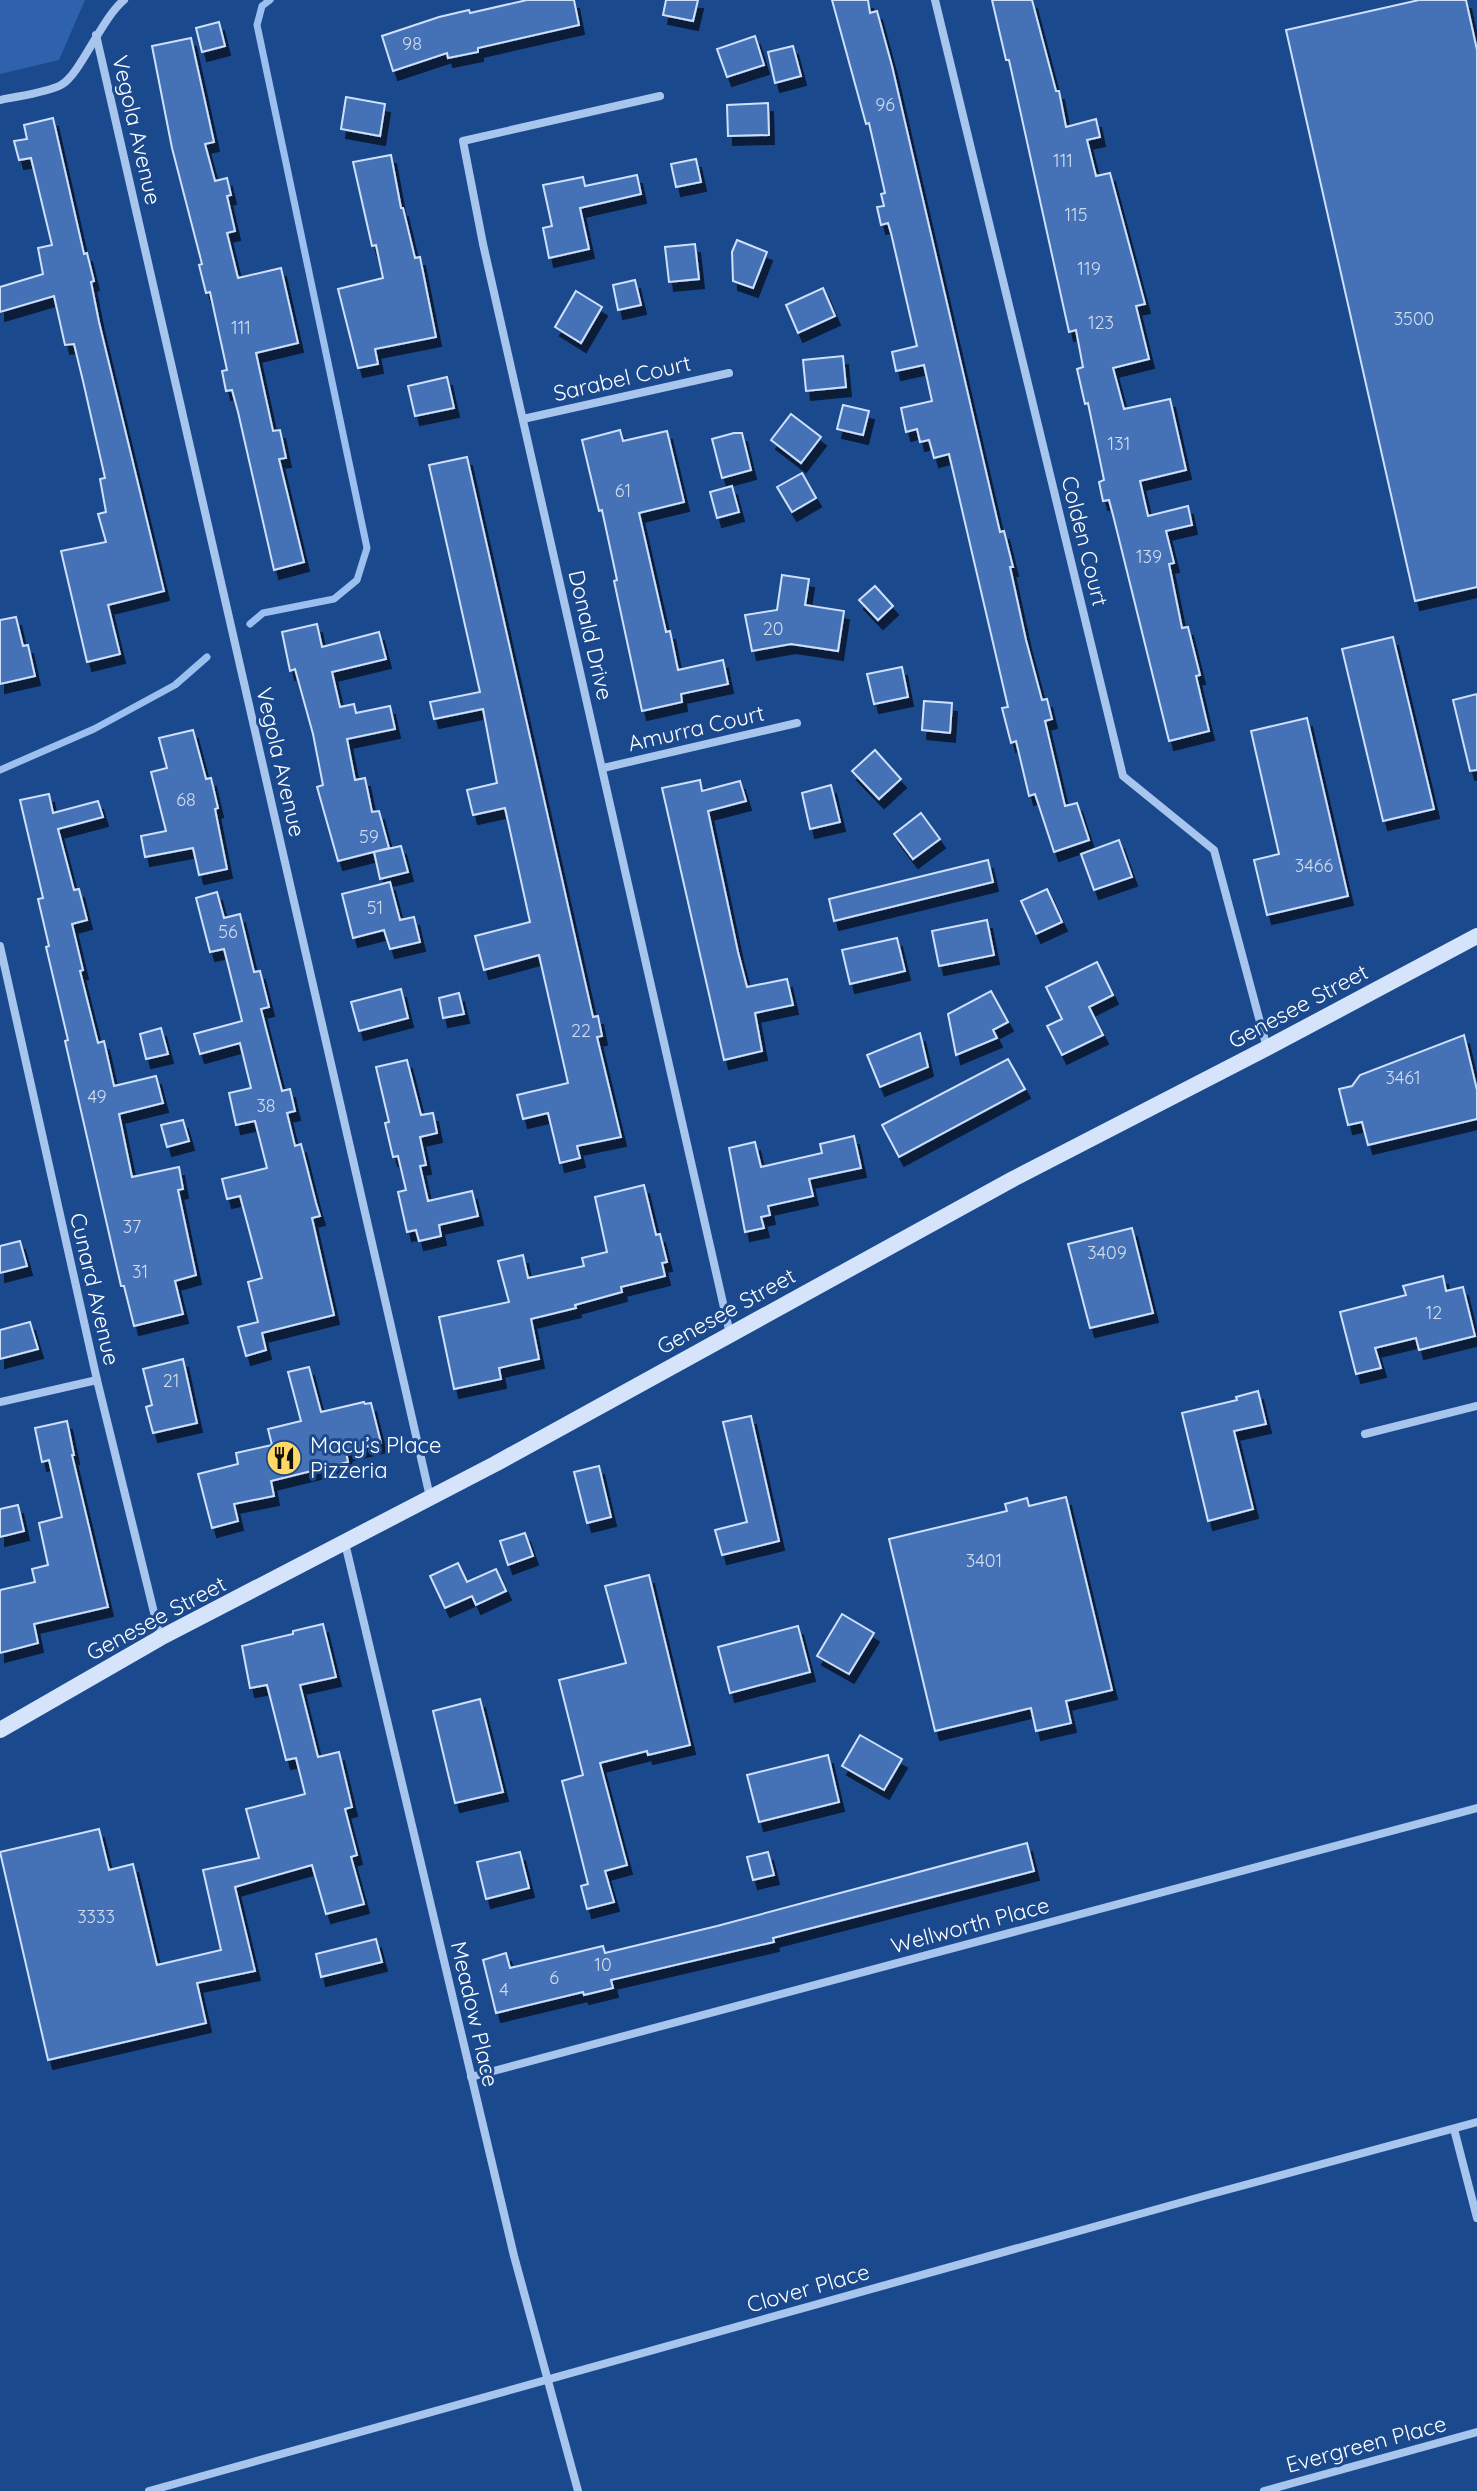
<svg xmlns="http://www.w3.org/2000/svg" width="1477" height="2491" font-family="Quicksand,sans-serif">
<style>
.green{fill:#2e62ac}
.lines{fill:none;stroke-linecap:round;stroke-linejoin:round}
.stream{stroke:#9bc0f0;stroke-width:7}
.building{fill:#4472b6;stroke:#cee0fa;stroke-width:2;filter:url(#shadow)}
.street{stroke:#a8c5ee;stroke-width:8}
.secondary{stroke:#d5e4fa;stroke-width:16}
.labels{text-anchor:middle;stroke-width:6;stroke-linejoin:round;paint-order:stroke}
.number-label{font-size:18px;fill:#d0dced}
.street-label{font-size:22px;fill:#fff;stroke:#1b498e}
.poi-label{font-size:22px;fill:#fff;stroke:#1b498e;text-anchor:start}
</style>
<defs>
<filter id="shadow"><feDropShadow dx="5" dy="9" stdDeviation="0" flood-color="#0009"/></filter>
</defs>
<rect width="100%" height="100%" fill="#1b498e"/>
<polygon class="green" points="0,0 85,0 59,60 0,74"/>
<g class="lines">
<g class="stream">
<polyline points="250,624 263,613 334,599 357,580 367,548 257,25 262,6 270,0"/>
<polyline points="0,770 94,729 175,685 207,657"/>
</g>
</g>
<g class="building">
<polygon points="527,0 574,0 579,25 478,48 478,52 448,58 447,53 393,71 382,36 439,17 469,10 470,13"/>
<polygon points="666,0 698,0 693,21 663,15"/>
<polygon points="832,0 868,0 870,13 877,11 892,66 1000,532 1004,531 1013,567 1010,567 1026,640 1042,700 1047,699 1052,719 1045,721 1065,806 1077,803 1089,840 1054,852 1035,794 1029,796 1016,741 1011,743 1002,708 1008,707 949,454 934,458 929,440 920,442 917,429 906,432 901,408 932,401 924,365 896,371 892,352 917,346 891,233 888,223 881,225 877,207 884,206 881,194 885,193 869,123 866,124"/>
<polygon points="992,0 1032,0 1056,91 1059,91 1066,127 1096,119 1100,137 1087,140 1096,176 1110,173 1145,304 1136,306 1149,359 1113,368 1124,409 1170,399 1186,470 1140,481 1148,516 1188,506 1192,525 1166,531 1174,563 1169,564 1182,628 1188,627 1200,675 1196,676 1209,731 1169,741 1114,519 1109,500 1103,501 1099,482 1104,480 1088,403 1085,404 1077,369 1083,367 1076,330 1069,332 1009,60 1006,60"/>
<polygon points="1419,0 1466,0 1477,50 1477,587 1415,601 1286,30"/>
<polygon points="219,22 225,46 202,52 196,28"/>
<polygon points="755,36 764,65 727,77 717,49"/>
<polygon points="191,38 214,142 205,144 215,181 227,178 231,195 227,196 235,231 227,233 238,278 281,268 298,343 256,353 273,431 280,430 286,458 279,459 304,562 274,570 238,412 232,390 226,391 222,371 227,370 210,292 206,293 199,265 202,264 172,148 152,46"/>
<polygon points="793,46 801,76 775,83 768,52"/>
<polygon points="346,97 385,104 380,136 341,129"/>
<polygon points="768,103 769,135 728,136 727,105"/>
<polygon points="53,118 84,254 87,253 94,281 91,282 99,322 164,591 108,605 120,654 87,662 61,551 106,542 98,514 106,512 100,479 105,478 83,381 74,344 65,345 54,296 0,312 0,287 43,274 38,248 52,245 31,158 19,160 14,141 27,139 24,125"/>
<polygon points="391,155 401,208 403,208 415,258 420,257 436,337 375,349 378,364 358,368 338,289 383,278 376,245 372,246 353,162"/>
<polygon points="696,159 701,182 676,187 671,164"/>
<polygon points="637,175 641,194 580,208 589,249 549,258 543,228 552,226 543,185 583,177 585,186"/>
<polygon points="737,240 767,252 753,288 733,281 732,252"/>
<polygon points="695,244 699,279 669,282 665,247"/>
<polygon points="635,280 641,305 618,310 613,285"/>
<polygon points="823,288 835,316 798,333 786,305"/>
<polygon points="576,291 602,307 581,343 555,327"/>
<polygon points="843,356 846,387 806,391 803,360"/>
<polygon points="447,377 454,408 415,416 408,386"/>
<polygon points="843,405 869,411 863,435 837,429"/>
<polygon points="791,414 821,437 801,463 771,440"/>
<polygon points="620,430 623,441 667,431 684,502 639,513 664,623 666,632 670,631 678,670 723,660 728,684 681,694 682,702 642,711 614,581 617,580 602,510 599,511 582,440"/>
<polygon points="734,433 742,433 751,470 722,478 712,439"/>
<polygon points="467,457 593,1017 598,1016 602,1036 597,1037 621,1137 577,1146 580,1158 560,1163 548,1113 523,1119 517,1095 568,1083 539,955 484,970 475,936 530,922 505,808 473,815 467,790 497,783 483,709 434,719 430,702 480,692 429,465"/>
<polygon points="802,473 816,498 792,512 777,487"/>
<polygon points="732,486 739,512 717,518 710,492"/>
<polygon points="782,575 809,579 805,605 844,611 838,651 791,644 752,651 745,615 777,610"/>
<polygon points="875,586 893,606 878,620 859,600"/>
<polygon points="16,617 23,646 28,645 35,676 0,684 0,620"/>
<polygon points="317,624 322,647 379,632 386,659 332,672 340,707 354,704 356,713 390,706 395,729 347,739 355,780 365,778 372,812 379,811 389,848 338,861 317,787 323,785 313,734 295,669 290,671 282,632"/>
<polygon points="1393,637 1434,809 1383,821 1342,649"/>
<polygon points="902,667 908,697 874,704 867,674"/>
<polygon points="1477,694 1477,770 1470,771 1453,700"/>
<polygon points="924,701 952,703 950,733 922,730"/>
<polygon points="1307,718 1348,896 1267,915 1254,860 1279,854 1251,731"/>
<polygon points="193,730 206,779 211,778 218,808 215,809 227,869 199,875 193,848 145,857 141,836 166,831 151,772 167,768 159,738"/>
<polygon points="875,750 901,779 879,799 852,771"/>
<polygon points="700,780 702,791 740,781 746,801 708,811 738,952 747,987 787,979 793,1005 755,1013 762,1051 724,1060 662,788"/>
<polygon points="831,785 840,822 810,829 802,793"/>
<polygon points="49,794 53,813 98,801 103,817 58,829 74,890 79,889 87,920 72,924 83,970 80,971 98,1043 104,1041 114,1086 156,1076 163,1103 119,1114 132,1177 179,1167 183,1189 178,1190 196,1275 175,1281 183,1314 134,1326 124,1286 121,1286 65,1041 68,1040 46,947 49,946 38,899 43,898 20,800"/>
<polygon points="921,813 940,839 913,859 894,834"/>
<polygon points="1119,840 1132,877 1094,890 1081,854"/>
<polygon points="401,846 408,872 380,879 374,852"/>
<polygon points="988,860 993,882 834,921 829,899"/>
<polygon points="390,882 400,920 414,917 420,942 390,949 384,930 353,938 342,894"/>
<polygon points="1047,889 1062,922 1036,934 1021,901"/>
<polygon points="217,892 224,918 240,914 254,972 260,971 269,1007 261,1009 282,1091 290,1089 295,1111 287,1113 295,1146 301,1144 316,1203 320,1216 312,1218 334,1315 262,1333 266,1350 246,1356 238,1327 258,1322 248,1282 262,1278 240,1196 227,1199 222,1179 267,1168 255,1121 236,1125 229,1093 251,1088 240,1043 200,1054 194,1034 242,1021 224,949 210,952 196,898"/>
<polygon points="987,920 994,955 939,966 932,931"/>
<polygon points="897,938 905,971 850,984 842,950"/>
<polygon points="1097,962 1113,995 1089,1007 1103,1035 1062,1055 1047,1026 1062,1019 1046,987"/>
<polygon points="401,989 408,1018 359,1031 351,1002"/>
<polygon points="991,991 1008,1022 993,1030 997,1038 956,1055 948,1014"/>
<polygon points="459,993 464,1014 443,1018 439,998"/>
<polygon points="161,1028 168,1054 146,1059 140,1034"/>
<polygon points="920,1033 928,1067 880,1087 867,1055"/>
<polygon points="1464,1035 1477,1090 1477,1119 1368,1145 1362,1122 1348,1125 1339,1089 1352,1086 1360,1075"/>
<polygon points="1008,1059 1025,1089 899,1157 882,1125"/>
<polygon points="407,1060 421,1115 433,1113 437,1133 420,1137 426,1165 420,1166 428,1201 472,1191 478,1216 439,1225 441,1236 419,1241 416,1230 407,1232 398,1192 406,1190 398,1156 393,1157 385,1123 389,1122 376,1067"/>
<polygon points="183,1120 189,1141 167,1147 161,1125"/>
<polygon points="854,1136 861,1168 809,1179 813,1196 768,1206 770,1215 761,1217 764,1228 745,1232 729,1148 755,1142 761,1167 822,1153 820,1144"/>
<polygon points="644,1185 656,1235 660,1234 667,1262 662,1263 665,1276 621,1287 622,1292 575,1305 576,1308 531,1319 539,1359 499,1368 501,1379 454,1389 439,1317 509,1302 498,1261 523,1255 528,1278 584,1266 582,1258 607,1252 595,1197"/>
<polygon points="1132,1228 1153,1313 1090,1328 1068,1244"/>
<polygon points="20,1241 27,1266 0,1273 0,1246"/>
<polygon points="1443,1276 1446,1291 1463,1287 1475,1336 1419,1350 1416,1338 1375,1348 1381,1368 1356,1374 1340,1312 1406,1295 1403,1286"/>
<polygon points="30,1322 38,1349 0,1359 0,1330"/>
<polygon points="183,1359 197,1423 153,1433 146,1407 152,1405 143,1369"/>
<polygon points="309,1367 321,1412 364,1402 365,1404 371,1403 381,1443 346,1452 348,1462 271,1481 274,1496 234,1504 238,1521 212,1528 198,1474 238,1464 236,1453 272,1445 268,1429 301,1421 288,1372"/>
<polygon points="1258,1391 1266,1424 1234,1431 1253,1509 1208,1521 1182,1413 1237,1400 1236,1397"/>
<polygon points="751,1416 779,1541 722,1555 715,1530 747,1522 723,1422"/>
<polygon points="67,1421 74,1455 72,1455 108,1607 34,1624 38,1643 0,1653 0,1590 35,1582 32,1569 48,1565 39,1523 62,1517 49,1460 42,1462 35,1428"/>
<polygon points="599,1466 611,1517 587,1523 574,1472"/>
<polygon points="1066,1497 1112,1690 1066,1701 1071,1723 1036,1731 1031,1708 935,1731 889,1539 1007,1511 1005,1504 1027,1498 1029,1506"/>
<polygon points="18,1505 24,1531 0,1537 0,1509"/>
<polygon points="525,1533 533,1556 508,1565 500,1541"/>
<polygon points="458,1563 467,1582 496,1569 506,1591 476,1605 472,1596 445,1608 430,1576"/>
<polygon points="649,1575 690,1745 648,1755 647,1751 600,1763 627,1865 605,1871 614,1902 587,1909 581,1886 588,1884 562,1781 583,1775 559,1680 626,1663 605,1586"/>
<polygon points="842,1614 874,1633 849,1674 817,1656"/>
<polygon points="323,1624 336,1677 300,1685 318,1757 339,1752 352,1807 345,1809 357,1855 351,1857 364,1904 326,1914 312,1865 235,1887 255,1971 197,1983 206,2023 48,2060 0,1852 99,1829 109,1870 133,1864 157,1965 221,1950 203,1870 259,1858 246,1809 305,1794 296,1758 286,1760 267,1685 250,1688 242,1646 293,1634 293,1631"/>
<polygon points="798,1626 810,1672 730,1693 718,1647"/>
<polygon points="480,1699 503,1792 455,1803 433,1711"/>
<polygon points="860,1735 902,1759 884,1790 842,1766"/>
<polygon points="828,1755 839,1802 759,1822 747,1775"/>
<polygon points="1027,1843 1034,1871 773,1938 774,1942 611,1980 613,1988 584,1995 583,1992 496,2013 483,1960 506,1953 510,1968 603,1946 605,1953 717,1926"/>
<polygon points="520,1852 529,1888 486,1899 477,1862"/>
<polygon points="768,1852 774,1875 753,1880 747,1857"/>
<polygon points="376,1939 382,1962 321,1977 316,1954"/>
</g>
<g class="lines">
<g class="street">
<polyline points="935,0 1123,776 1214,850 1267,1048"/>
<polyline points="96,35 430,1497"/>
<polyline points="660,96 463,141 483,244 730,1334"/>
<path d="M0 100C18 96 46 93 61 85 80 75 101 19 124 0"/>
<polyline points="523,419 729,373"/>
<polyline points="603,768 797,723"/>
<polyline points="0,946 97,1380 160,1637"/>
<polyline points="0,1402 97,1380"/>
<polyline points="1365,1434 1477,1406"/>
<polyline points="345,1543 514,2256 578,2491"/>
<polyline points="471,2077 1477,1808"/>
<polyline points="1454,2129 1477,2218"/>
<polyline points="149,2491 1204,2196 1477,2122"/>
<polyline points="1264,2491 1477,2432"/>
</g>
<polyline class="secondary" points="0,1730 160,1638 495,1464 1013,1179 1267,1048 1477,936"/>
</g>
<defs>
<symbol id="restaurant-disc" viewBox="-11 -11 22 22"><circle r="9.5" fill="#ffd865" stroke="#1b498e"/><path d="M-5-6h1v4h1v-4h1v4h1v-4h1v5L-1.5 .5V6h-2V.5L-5-1ZM5-6V6H3V1.5H1.5Q1.5-4 5-6Z" fill="#111"/></symbol>
</defs>
<g fill-rule="evenodd">
<use href="#restaurant-disc" x="264" y="1438" width="40" height="40"/>
</g>
<g class="labels">
<g class="number-label">
<text x="412" y="50">98</text>
<text x="885" y="111">96</text>
<text x="1063" y="167">111</text>
<text x="1076" y="221">115</text>
<text x="1089" y="275">119</text>
<text x="1414" y="325">3500</text>
<text x="1101" y="329">123</text>
<text x="241" y="334">111</text>
<text x="1119" y="450">131</text>
<text x="623" y="497">61</text>
<text x="1149" y="563">139</text>
<text x="773" y="635">20</text>
<text x="186" y="806">68</text>
<text x="369" y="843">59</text>
<text x="1314" y="872">3466</text>
<text x="375" y="914">51</text>
<text x="228" y="938">56</text>
<text x="581" y="1037">22</text>
<text x="1403" y="1084">3461</text>
<text x="97" y="1103">49</text>
<text x="266" y="1112">38</text>
<text x="132" y="1233">37</text>
<text x="1107" y="1259">3409</text>
<text x="140" y="1278">31</text>
<text x="1434" y="1319">12</text>
<text x="171" y="1387">21</text>
<text x="984" y="1567">3401</text>
<text x="96" y="1923">3333</text>
<text x="603" y="1971">10</text>
<text x="554" y="1984">6</text>
<text x="504" y="1996">4</text>
</g>
<g class="street-label">
<text transform="translate(137 130) rotate(77)" y="8">Vegola Avenue</text>
<text transform="translate(622 378) rotate(-13)" y="8">Sarabel Court</text>
<text transform="translate(1085 541) rotate(76)" y="8">Colden Court</text>
<text transform="translate(591 635) rotate(77)" y="8">Donald Drive</text>
<text transform="translate(696 728) rotate(-13)" y="8">Amurra Court</text>
<text transform="translate(281 762) rotate(77)" y="8">Vegola Avenue</text>
<text transform="translate(1298 1006) rotate(-28)" y="8">Genesee Street</text>
<text transform="translate(95 1289) rotate(77)" y="8">Cunard Avenue</text>
<text transform="translate(726 1311) rotate(-29)" y="8">Genesee Street</text>
<text transform="translate(156 1618) rotate(-28)" y="8">Genesee Street</text>
<text transform="translate(970 1925) rotate(-15)" y="8">Wellworth Place</text>
<text transform="translate(475 2014) rotate(77)" y="8">Meadow Place</text>
<text transform="translate(808 2288) rotate(-16)" y="8">Clover Place</text>
<text transform="translate(1366 2444) rotate(-15)" y="8">Evergreen Place</text>
</g>
<g class="poi-label">
<text x="310" y="1453">Macy’s Place<tspan x="310" dy="25">Pizzeria</tspan></text>
</g>
</g>
</svg>
